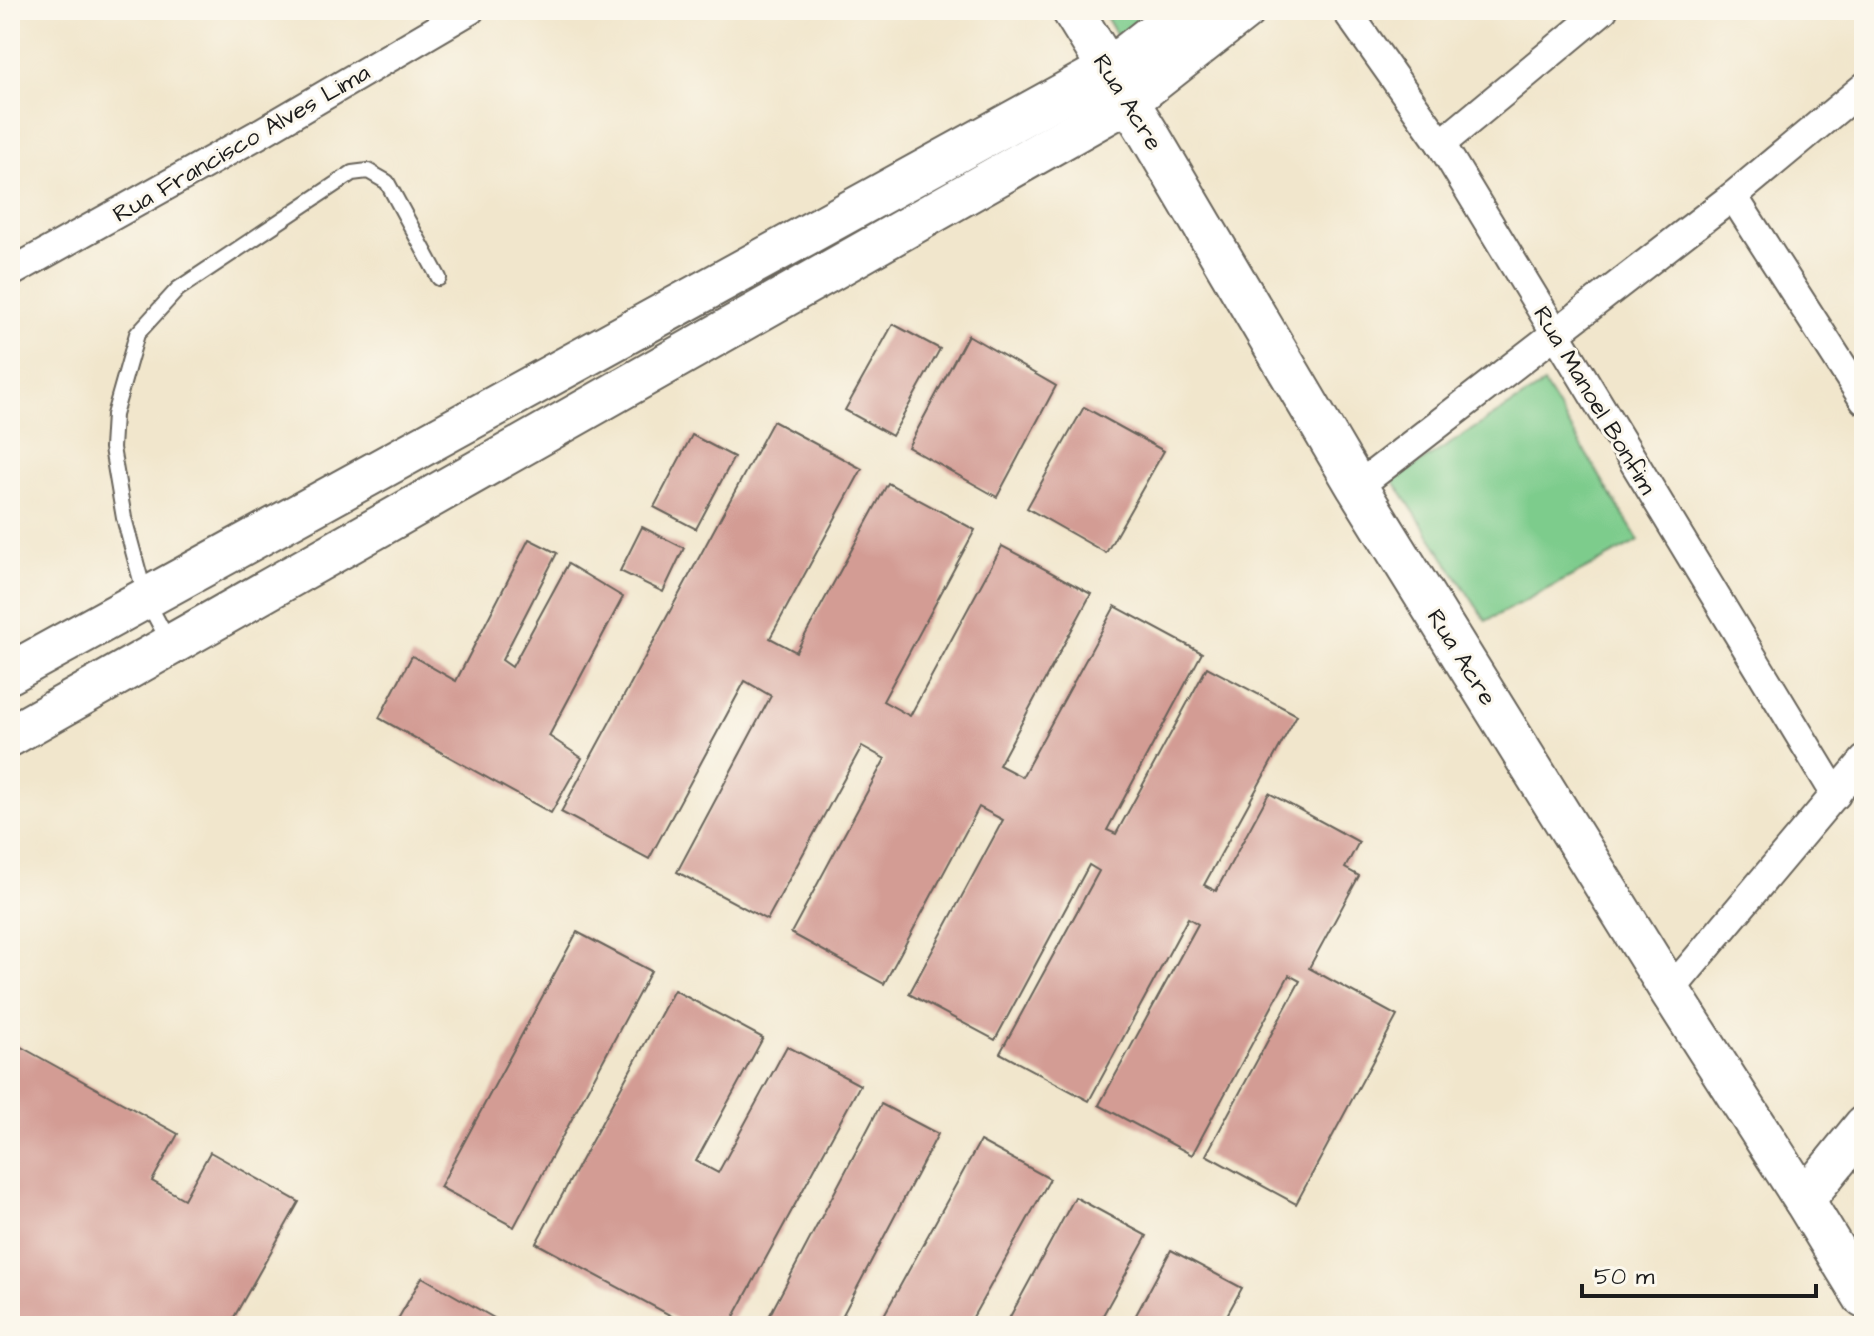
<svg xmlns="http://www.w3.org/2000/svg" width="1874" height="1336" font-family="'Architects Daughter',sans-serif">
<style>
.green{fill:#7dcc8c;stroke:#4c7454;stroke-width:2}
.building{fill:#d39c94}
.lines{fill:none;stroke-linecap:round;stroke-linejoin:round}
.lane-casing{stroke:#67635a;stroke-width:18}
.street-casing{stroke:#67635a;stroke-width:32}
.secondary-casing{stroke:#67635a;stroke-width:44}
.lane{stroke:#fff;stroke-width:14}
.street{stroke:#fff;stroke-width:28}
.secondary{stroke:#fff;stroke-width:40}
.labels{text-anchor:middle;stroke-width:6;stroke-linejoin:round;paint-order:stroke}
.street-label{font-size:24px;fill:#1c1c1c;stroke:#fbf7ec}
</style>
<rect width="100%" height="100%" fill="#fbf7ec"/>
<filter id="ink" filterUnits="userSpaceOnUse"><feTurbulence type="fractalNoise" baseFrequency=".0125" numOctaves="2"/><feDisplacementMap in="SourceGraphic" scale="16" xChannelSelector="R" yChannelSelector="G"/><feConvolveMatrix kernelMatrix="1 2 1 2 8 2 1 2 1" color-interpolation-filters="sRGB"/></filter>
<filter id="wash" filterUnits="userSpaceOnUse"><feTurbulence type="fractalNoise" baseFrequency=".006" numOctaves="4" result="noise"/><feDisplacementMap in="SourceGraphic" scale="32" xChannelSelector="R" yChannelSelector="G"/><feGaussianBlur stdDeviation="1.8" result="paint"/><feColorMatrix in="noise" values="0 0 0 0 0 0 0 0 0 0 0 0 0 0 0 0 0 1.4 0 .05"/><feComposite in="paint" operator="in"/></filter>
<g filter="url(#wash)">
<rect width="100%" height="100%" fill="#f1e6cc"/>
<g class="green">
<polygon points="1102,10 1155,10 1119,39"/>
<polygon points="1544,384 1639,541 1486,621 1393,480"/>
</g>
<g id="blocks">
<g class="building">
<polygon points="893,324 940,349 892,436 845,410"/>
<polygon points="968,335 1056,386 997,497 908,447"/>
<polygon points="1084,407 1164,451 1106,553 1027,508"/>
<polygon points="773,421 862,469 770,638 796,652 888,483 975,530 883,701 910,716 1002,546 1091,594 999,765 1022,777 1115,606 1202,653 1107,830 1116,834 1207,667 1297,715 1204,885 1216,891 1269,793 1359,842 1345,868 1359,876 1309,968 1397,1016 1296,1204 1206,1155 1300,981 1289,975 1192,1155 1099,1105 1198,924 1188,918 1089,1101 1000,1053 1099,871 1089,865 995,1040 909,994 1003,820 979,807 884,984 791,933 885,759 862,746 767,920 677,872 771,696 745,681 649,859 561,812"/>
<polygon points="692,435 734,457 696,529 654,507"/>
<polygon points="642,527 684,548 663,592 620,571"/>
<polygon points="529,539 557,553 502,660 512,667 568,564 623,597 549,736 582,758 551,813 379,718 412,656 456,681"/>
<polygon points="577,932 651,971 514,1227 440,1187"/>
<polygon points="674,990 763,1038 696,1161 718,1173 787,1046 860,1085 729,1326 690,1326 536,1243"/>
<polygon points="14,1043 178,1134 152,1181 184,1199 210,1152 299,1202 229,1326 26,1326 10,1317 10,1050"/>
<polygon points="881,1104 938,1134 837,1326 764,1326"/>
<polygon points="980,1141 1050,1179 968,1326 878,1326"/>
<polygon points="1075,1197 1147,1236 1097,1326 1005,1326"/>
<polygon points="1171,1250 1242,1288 1221,1326 1130,1326"/>
<polygon points="422,1277 508,1326 394,1326"/>
</g>
</g>
</g>
<g filter="url(#ink)">
<use href="#blocks" fill-opacity="0" stroke="#67635a" stroke-width="2"/>
<g class="lines">
<defs>
<polyline id="lane" points="170,644 146,599 124,518 112,448 114,415 137,334 178,289 352,173 368,171 387,182 439,278"/>
<g id="street">
<polyline points="1346,10 1441,144 1836,795"/>
<polyline points="1441,144 1603,10"/>
<polyline points="1733,196 1864,400"/>
<polyline points="10,273 257,135 470,10"/>
<polyline points="1357,487 1733,196 1864,87"/>
<polyline points="1670,991 1864,760"/>
</g>
<g id="secondary">
<polyline points="1072,10 1150,136 1357,487 1670,991 1804,1200 1864,1298"/>
<polyline points="10,673 1108,69 1183,10"/>
<polyline points="10,736 1128,102 1245,10"/>
<polyline points="1804,1200 1864,1126"/>
</g>
</defs>
<use href="#lane" class="lane-casing"/>
<use href="#street" class="street-casing"/>
<use href="#secondary" class="secondary-casing"/>
<use href="#lane" class="lane"/>
<use href="#street" class="street"/>
<use href="#secondary" class="secondary"/>
</g>
</g>
<g class="labels">
<g class="street-label">
<text transform="translate(1128 102) rotate(58)" y="8">Rua Acre</text>
<text transform="translate(241 143) rotate(-30)" y="8">Rua Francisco Alves Lima</text>
<text transform="translate(1595 400) rotate(59)" y="8">Rua Manoel Bonfim</text>
<text transform="translate(1462 657) rotate(58)" y="8">Rua Acre</text>
</g>
</g>
<rect width="1874" height="1336" fill="none" stroke="#fbf7ec" stroke-width="40"/>
<path d="M1582 1284v12h234v-12" fill="none" stroke="#1c1c1c" stroke-width="4"/>
<text x="1594" y="1284" font-size="24" fill="#1c1c1c" stroke="#fbf7ec" stroke-width="6" paint-order="stroke">50 m</text>
</svg>
